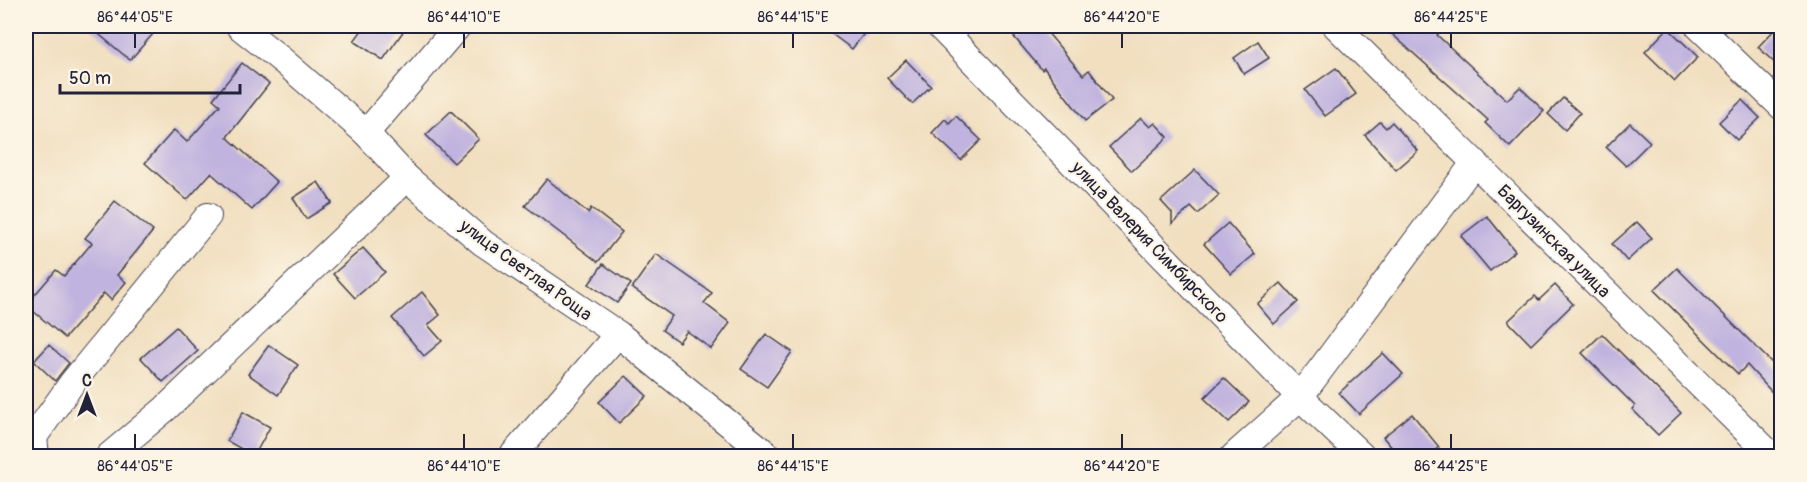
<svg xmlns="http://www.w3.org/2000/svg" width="1807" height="482" font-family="Pangolin,sans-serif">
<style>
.building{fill:#c0b3df}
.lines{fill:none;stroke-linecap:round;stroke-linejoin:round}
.minor-casing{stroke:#413e4f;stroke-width:28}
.minor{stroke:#fff;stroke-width:26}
.ticks{fill:none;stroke:#22223b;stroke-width:2}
.labels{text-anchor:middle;stroke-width:4.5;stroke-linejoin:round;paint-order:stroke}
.street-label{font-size:18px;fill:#22223b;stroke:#fcf5e5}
.neatline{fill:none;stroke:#22223b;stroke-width:2}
.ticks-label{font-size:15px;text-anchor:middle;fill:#22223b}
</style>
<rect width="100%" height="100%" fill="#fcf5e5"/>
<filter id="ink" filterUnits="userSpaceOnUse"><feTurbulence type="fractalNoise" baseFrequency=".0167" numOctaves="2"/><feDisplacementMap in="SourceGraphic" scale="12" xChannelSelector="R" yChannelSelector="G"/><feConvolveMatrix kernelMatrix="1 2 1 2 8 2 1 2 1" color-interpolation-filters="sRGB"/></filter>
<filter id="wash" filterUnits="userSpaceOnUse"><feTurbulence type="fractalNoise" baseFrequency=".008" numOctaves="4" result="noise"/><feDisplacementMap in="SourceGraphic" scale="24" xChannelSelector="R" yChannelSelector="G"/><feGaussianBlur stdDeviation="1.35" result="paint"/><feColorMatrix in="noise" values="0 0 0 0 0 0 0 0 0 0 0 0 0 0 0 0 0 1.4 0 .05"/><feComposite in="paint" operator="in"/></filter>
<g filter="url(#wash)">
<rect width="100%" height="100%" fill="#f1dfbf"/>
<g id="blocks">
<g class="building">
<polygon points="89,26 160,26 130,60"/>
<polygon points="365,26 407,26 383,60 354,41"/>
<polygon points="821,26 870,26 852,49"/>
<polygon points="1028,26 1042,26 1083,75 1089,70 1112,100 1085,121 1044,68 1042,70 1014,37"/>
<polygon points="1383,26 1445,26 1437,35 1507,100 1520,87 1544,111 1510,147 1485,123 1488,120"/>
<polygon points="1778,26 1782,26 1782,70 1758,47"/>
<polygon points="1668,28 1698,57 1675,81 1645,52"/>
<polygon points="1258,41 1269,58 1244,74 1234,58"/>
<polygon points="906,60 931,86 912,104 887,78"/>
<polygon points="242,63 269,84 227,137 277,182 252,210 211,173 187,200 145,163 174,130 187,142 220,105 213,99"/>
<polygon points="1336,68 1356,94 1325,116 1305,90"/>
<polygon points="1563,98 1580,113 1565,130 1548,114"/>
<polygon points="1742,100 1760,118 1737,140 1719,122"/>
<polygon points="451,111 479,139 454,163 426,135"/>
<polygon points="956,116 981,140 961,160 932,133 945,119 949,123"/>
<polygon points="1141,118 1150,127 1155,123 1168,137 1132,171 1109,147"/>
<polygon points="1380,122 1386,128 1392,122 1418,151 1396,170 1365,135"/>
<polygon points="1630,123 1650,142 1626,166 1606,147"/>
<polygon points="1195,170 1219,195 1198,214 1191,207 1172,224 1172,213 1161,201"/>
<polygon points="547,179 588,213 591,208 622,232 598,262 525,206"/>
<polygon points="318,182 332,203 306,219 293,198"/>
<polygon points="115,201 153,231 117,275 126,282 111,300 104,293 65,338 26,305 56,270 64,276 92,243 85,238"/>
<polygon points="1487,216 1515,251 1490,271 1461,236"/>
<polygon points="1637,222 1652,238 1627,261 1612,244"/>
<polygon points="1228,223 1255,254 1231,274 1204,244"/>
<polygon points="363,248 385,272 355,298 333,274"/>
<polygon points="656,254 712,293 704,303 730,323 711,349 687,331 679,342 662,330 672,316 632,288"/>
<polygon points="603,264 631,284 617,303 589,284"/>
<polygon points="1677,268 1782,373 1782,403 1747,365 1738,374 1654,290"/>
<polygon points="1281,283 1298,302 1274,324 1257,304"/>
<polygon points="1555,285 1573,304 1531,345 1508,321 1535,296 1539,300"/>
<polygon points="422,292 440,315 428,325 442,341 424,356 392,318"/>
<polygon points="176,327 198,351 163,382 141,358"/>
<polygon points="766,334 792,352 767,387 741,369"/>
<polygon points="1602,334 1681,413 1658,435 1632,409 1635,406 1582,353"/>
<polygon points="49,345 69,363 55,381 34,361"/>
<polygon points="269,345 298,365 278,395 248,374"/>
<polygon points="1383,353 1403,374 1359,414 1339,393"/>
<polygon points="626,376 647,396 619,423 599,402"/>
<polygon points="1224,378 1249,402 1229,422 1204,398"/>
<polygon points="243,412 270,427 254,456 227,441"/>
<polygon points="1412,414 1439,447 1427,456 1399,456 1383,437"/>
</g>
</g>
</g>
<g filter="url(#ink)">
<use href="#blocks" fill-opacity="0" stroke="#413e4f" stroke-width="1.5"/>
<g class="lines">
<defs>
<g id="minor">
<polyline points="239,26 283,61 366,133 407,178 483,243 618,334 769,456"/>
<polyline points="939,26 1300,397 1362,456"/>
<polyline points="1336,26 1772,456"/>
<polyline points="1698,26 1782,107"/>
<polyline points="366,133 458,26"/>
<polyline points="36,456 34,437 72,383 208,216"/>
<polyline points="109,456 165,409 407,178"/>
<polyline points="512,456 618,334"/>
<polyline points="1234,456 1300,397 1475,162"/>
</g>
</defs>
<use href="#minor" class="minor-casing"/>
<use href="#minor" class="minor"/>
</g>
</g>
<path class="ticks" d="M135 33V48M464 33V48M793 33V48M1122 33V48M1451 33V48M135 434V449M464 434V449M793 434V449M1122 434V449M1451 434V449"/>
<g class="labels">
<g class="street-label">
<text transform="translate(1554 241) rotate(45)" y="6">Баргузинская улица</text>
<text transform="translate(1150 242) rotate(46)" y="6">улица Валерия Симбирского</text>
<text transform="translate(526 270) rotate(36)" y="6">улица Светлая Роща</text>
</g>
</g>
<rect width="1807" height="482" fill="none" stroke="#fcf5e5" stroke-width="66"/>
<g transform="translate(87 395)" stroke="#fcf5e5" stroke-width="4.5" paint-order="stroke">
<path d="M0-4.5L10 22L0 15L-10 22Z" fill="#22223b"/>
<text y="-9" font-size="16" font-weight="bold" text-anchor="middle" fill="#22223b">С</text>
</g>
<path d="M60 84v9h180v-9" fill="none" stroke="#22223b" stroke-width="3"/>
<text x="69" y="84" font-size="18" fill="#22223b" stroke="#fcf5e5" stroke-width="4.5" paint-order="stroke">50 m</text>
<rect x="33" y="33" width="1741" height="416" class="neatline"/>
<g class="ticks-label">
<text x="135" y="22">86°44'05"E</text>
<text x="464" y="22">86°44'10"E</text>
<text x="793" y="22">86°44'15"E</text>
<text x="1122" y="22">86°44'20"E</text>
<text x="1451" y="22">86°44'25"E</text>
<text x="135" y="471">86°44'05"E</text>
<text x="464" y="471">86°44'10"E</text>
<text x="793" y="471">86°44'15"E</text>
<text x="1122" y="471">86°44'20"E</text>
<text x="1451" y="471">86°44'25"E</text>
</g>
</svg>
